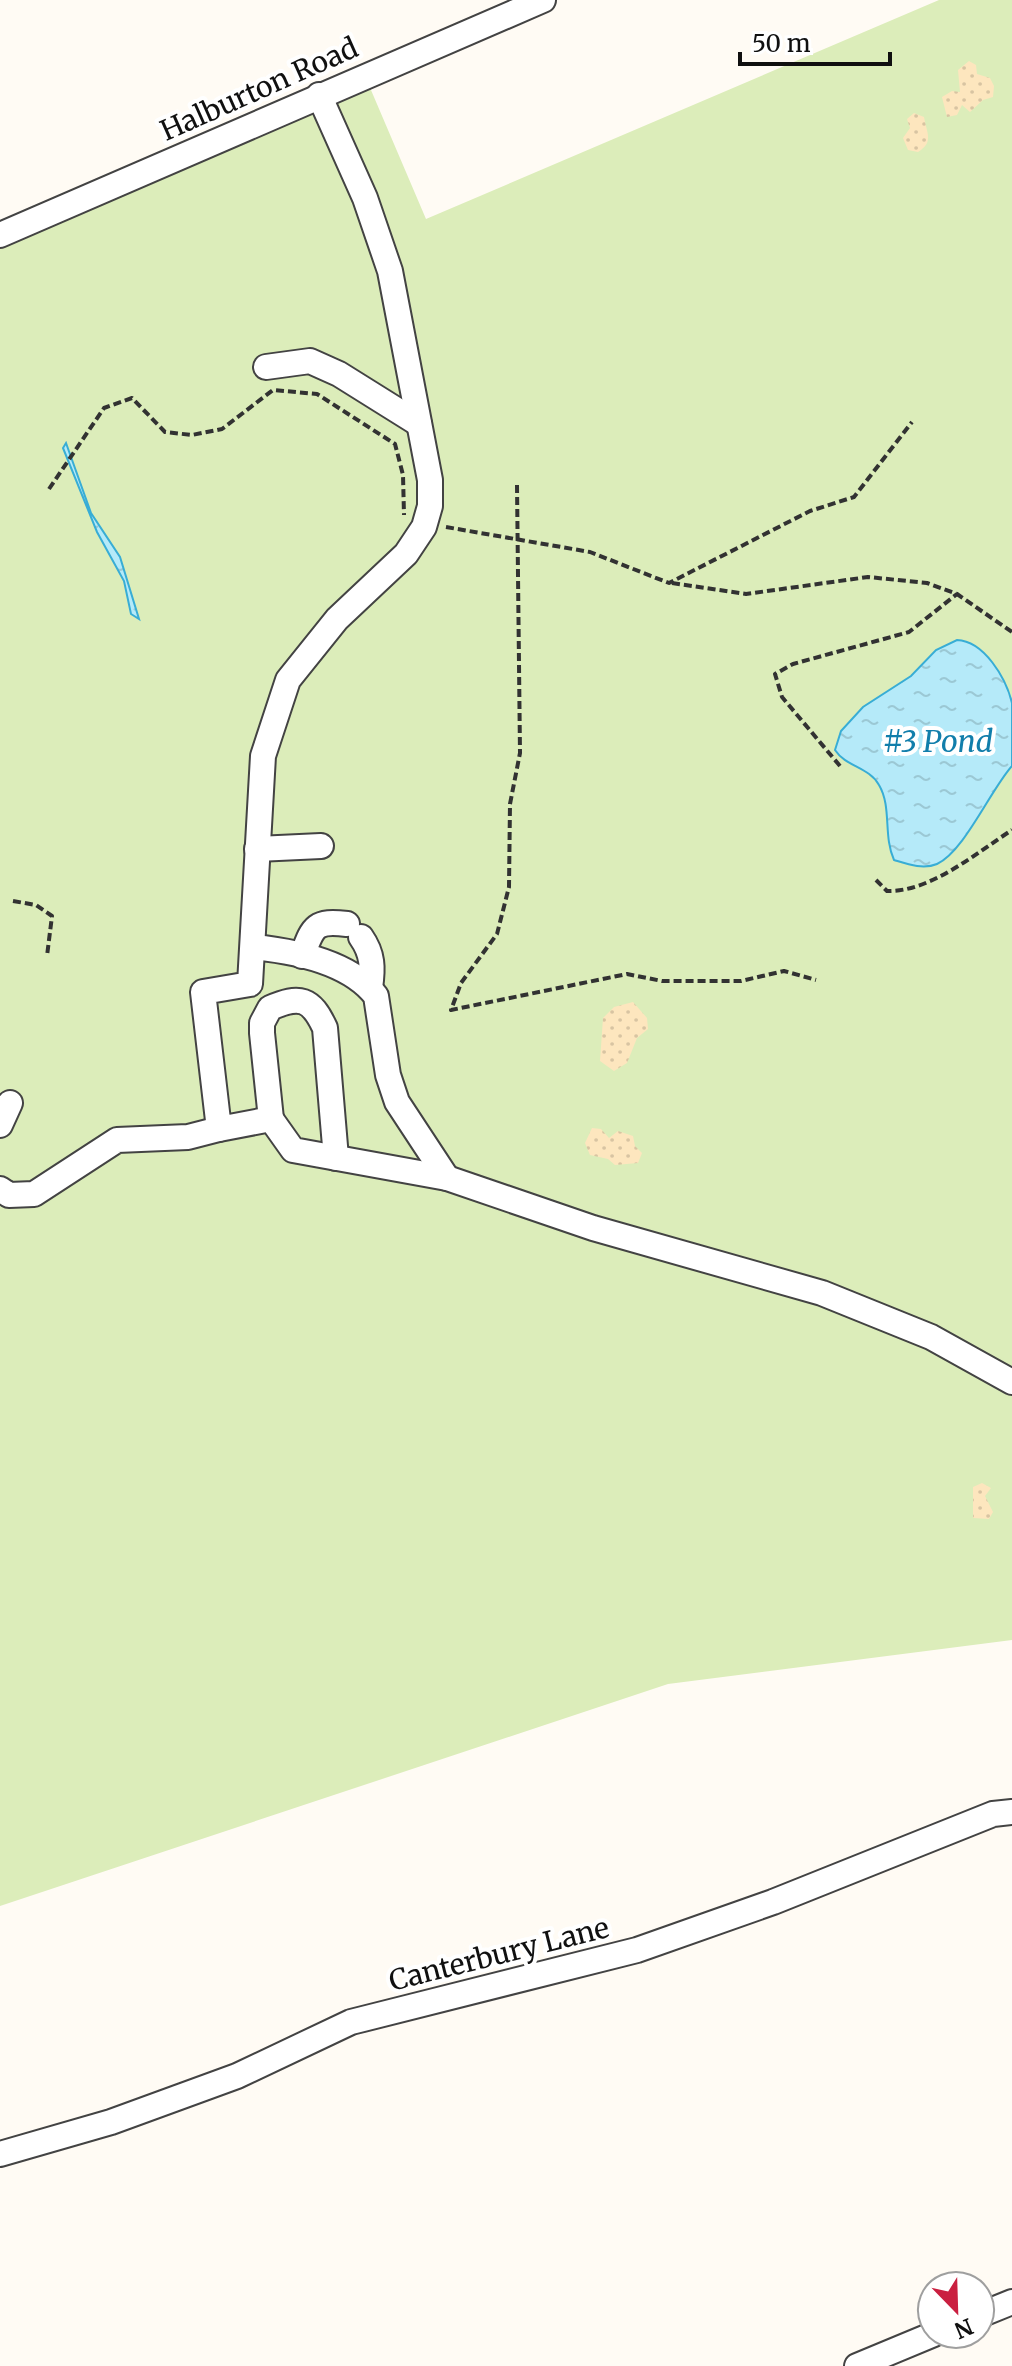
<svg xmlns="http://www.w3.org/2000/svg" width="1012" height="2366" font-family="Merriweather,serif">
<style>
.grass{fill:#dcedba}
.sand{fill:url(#sand-dots)}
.water{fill:url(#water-ripples);stroke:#38add5;stroke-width:2}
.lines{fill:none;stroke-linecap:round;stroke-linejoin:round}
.minor-casing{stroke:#434343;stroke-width:28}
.path{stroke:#323232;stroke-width:4;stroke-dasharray:8 4;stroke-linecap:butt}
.minor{stroke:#fff;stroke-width:24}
.labels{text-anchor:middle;stroke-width:8;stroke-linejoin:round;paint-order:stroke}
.street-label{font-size:28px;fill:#101010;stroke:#fff}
.water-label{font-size:30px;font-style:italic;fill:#117eab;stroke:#fff}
</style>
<defs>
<pattern id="sand-dots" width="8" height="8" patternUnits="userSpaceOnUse" patternTransform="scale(2)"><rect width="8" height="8" fill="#fde6be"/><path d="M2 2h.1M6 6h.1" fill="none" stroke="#d8c4a2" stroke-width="1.8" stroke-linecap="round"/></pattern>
<pattern id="water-ripples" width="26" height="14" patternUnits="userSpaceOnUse" patternTransform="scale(2)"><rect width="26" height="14" fill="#b5eaf9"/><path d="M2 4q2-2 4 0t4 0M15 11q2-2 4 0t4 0" fill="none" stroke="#9bc8d4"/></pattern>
</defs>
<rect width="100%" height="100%" fill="#fffbf4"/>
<polygon class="grass" points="939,0 1012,0 1012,1640 668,1684 0,1906 0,235 365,76 426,219"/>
<g class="sand">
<polygon points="969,61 976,65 977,74 990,78 994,86 993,97 983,100 970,112 962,105 957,115 947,117 942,97 952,91 960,92 958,70"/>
<path d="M914 113 924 117C927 134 934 142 918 152L908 150 903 138 910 128 907 119Z"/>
<polygon points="633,1002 647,1018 648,1029 637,1038 627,1063 614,1071 600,1061 603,1018 614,1007"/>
<polygon points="592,1128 601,1129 609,1138 618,1131 633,1136 635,1146 642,1153 638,1163 615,1165 608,1159 590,1155 585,1143"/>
<polygon points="982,1483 991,1488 985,1496 993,1512 989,1519 973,1518 973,1487"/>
</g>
<g class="water">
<polygon points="66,443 91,513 120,557 139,619 131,614 124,581 97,532 63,448"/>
<path d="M957 640C984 641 1006 678 1012 703 1012 721 1012 747 1012 766 991 789 964 852 937 864 923 870 907 864 894 860 883 836 892 807 879 785 869 767 846 767 835 750L841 731 863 707 911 676 936 650Z"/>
</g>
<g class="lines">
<defs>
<g id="minor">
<polyline points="319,95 365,198 390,271 430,480 430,506 424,527 406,554 337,619 288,680 263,756 250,984 203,992 219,1129 271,1119 293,1150 447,1178 593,1228 822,1293 931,1337 1012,1382"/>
<polyline points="0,235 543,0"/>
<polyline points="266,367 310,361 339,374 419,424"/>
<polyline points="257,849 321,846"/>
<path d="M361 937C373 954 373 968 370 988"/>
<path d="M253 947C293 951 350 962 376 996L388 1075 397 1102 447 1178"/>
<path d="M302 956C313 927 314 920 347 924"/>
<path d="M271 1119 262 1033V1023L270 1008C300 995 311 998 325 1028L336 1158"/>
<polyline points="0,1125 10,1103"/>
<polyline points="0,1189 9,1195 34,1194 117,1140 188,1137 219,1129"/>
<polyline points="0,2154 111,2122 237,2076 351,2022 637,1950 773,1902 993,1814 1012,1812"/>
<polyline points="980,2315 1012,2302"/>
<polyline points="857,2366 934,2334"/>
</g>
</defs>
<use href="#minor" class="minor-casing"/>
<g class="path">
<polyline points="517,485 520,753 510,804 509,887 497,934 461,983 451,1010 627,974 662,981 741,981 784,971 816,980"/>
<polyline points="49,489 104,408 132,398 165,432 192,435 222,429 273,390 317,394 395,444 403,475 404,515"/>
<polyline points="446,527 590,552 669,583 810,511 854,497 912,422"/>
<polyline points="672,583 746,594 868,577 927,583 957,594 1012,632"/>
<polyline points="840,766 782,697 775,674 793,664 909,632 957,594"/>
<path d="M876 880 887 891C931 892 976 853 1012 830"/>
<polyline points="13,901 36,905 52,916 47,956"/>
</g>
<use href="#minor" class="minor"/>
</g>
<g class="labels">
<g class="street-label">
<text transform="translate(259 89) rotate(-24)" y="10">Halburton Road</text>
<text transform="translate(499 1954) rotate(-14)" y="10">Canterbury Lane</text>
</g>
<g class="water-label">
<text x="938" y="752">#3 Pond</text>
</g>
</g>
<g transform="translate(956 2310) rotate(157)"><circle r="38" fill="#ffffff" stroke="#9f9f9f" stroke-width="2"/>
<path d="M0-6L14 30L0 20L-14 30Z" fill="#ca1f40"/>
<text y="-12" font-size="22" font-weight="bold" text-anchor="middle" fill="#101010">N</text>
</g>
<path d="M740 52v12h150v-12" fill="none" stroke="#101010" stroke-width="4"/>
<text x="752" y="52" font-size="24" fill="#101010" stroke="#ffffff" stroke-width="6" paint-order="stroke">50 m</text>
</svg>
